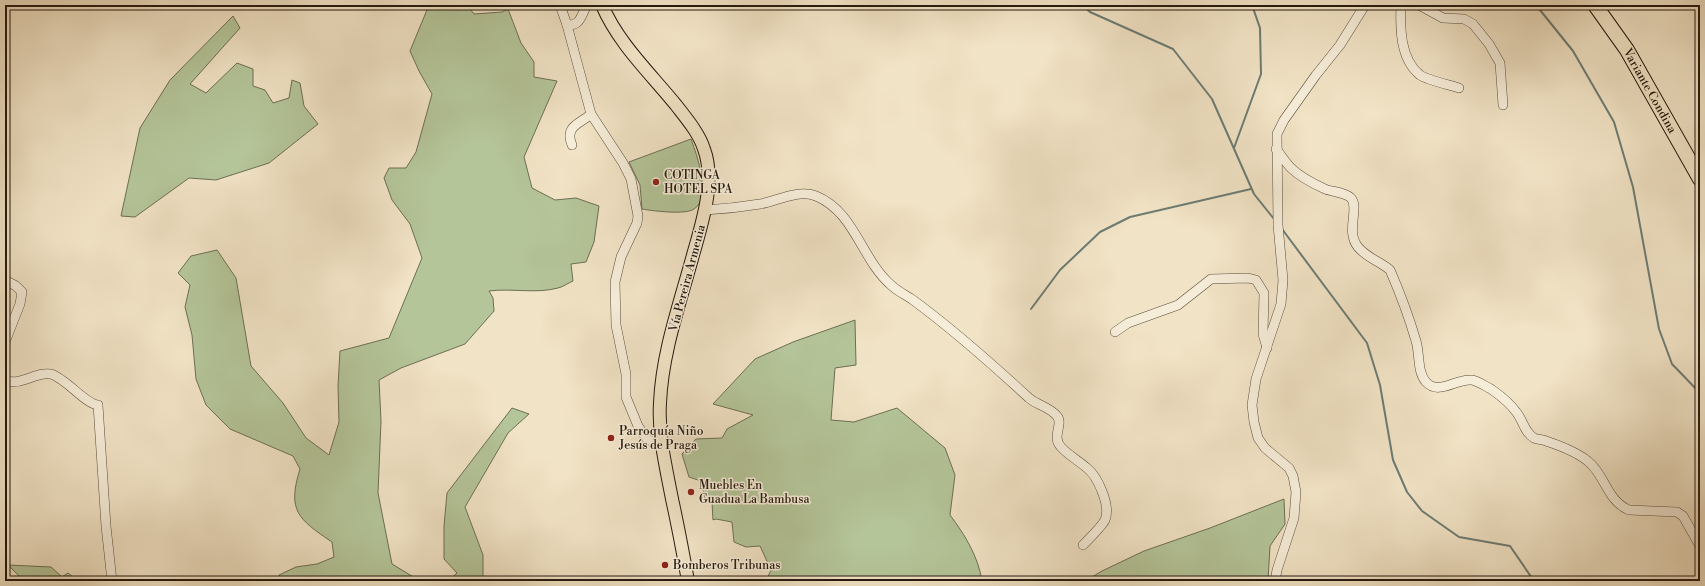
<svg xmlns="http://www.w3.org/2000/svg" width="1705" height="586" font-family="'Libre Bodoni',serif">
<style>
.green{fill:#b4c599;stroke:#6c6f54}
.lines{fill:none;stroke-linecap:round;stroke-linejoin:round}
.stream{stroke:#6c7c74;stroke-width:2}
.minor-casing{stroke:#584c3c;stroke-width:10}
.major-casing{stroke:#25190f;stroke-width:14}
.highway-casing{stroke:#25190f;stroke-width:16}
.minor{stroke:#f6edd9;stroke-width:9}
.major{stroke:#f1e3c5;stroke-width:12}
.highway{stroke:#f1e3c5;stroke-width:14}
.poi-dot{fill:#8f2418;stroke:#f6edd9;stroke-width:1.5}
.labels{text-anchor:middle;stroke-width:3;stroke-linejoin:round;paint-order:stroke}
.street-label{font-size:12px;fill:#25190f;stroke:#f6edd9}
.poi-label{font-size:12px;fill:#25190f;stroke:#f6edd9;text-anchor:start}
</style>
<rect width="100%" height="100%" fill="#f1e3c5"/>
<filter id="stains"><feTurbulence type="fractalNoise" baseFrequency=".005" numOctaves="4"/><feColorMatrix values="0 0 0 0 .2 0 0 0 0 .09 0 0 0 0 .02 0 0 0 .5 -.17"/></filter>
<radialGradient id="worn" r=".72"><stop offset=".6" stop-color="#630" stop-opacity="0"/><stop offset="1" stop-color="#630" stop-opacity=".3"/></radialGradient>
<g class="green">
<path d="M429 5H467L474 14 502 12 508 9 521 43 534 62V77L557 81 524 157 532 188 555 200 576 198 599 206 594 242 586 262 571 264 573 281C568 283 563 287 558 288 536 294 512 288 489 291L493 298 494 311 465 344 401 368 379 380 381 421 378 493 392 564 420 581H282L279 575 296 567 317 564 334 557 332 542C298 519 287 511 300 469L293 456 230 429 206 405 196 379 192 335 185 307 190 285 178 273 191 256 217 250 236 278 251 366 283 403 306 438 329 455 339 422 338 386 340 351 389 338 422 258 410 224 392 200 384 178 389 168H406L416 152 432 94 419 71 410 51Z"/>
<polygon points="233,16 240,28 190,84 206,93 237,63 253,69 253,86 265,90 273,103 289,98 292,80 300,83 304,106 318,124 269,163 216,180 189,178 135,217 121,216 140,128 170,80"/>
<path d="M691 139C697 155 712 198 694 209 686 215 653 211 642 209L640 185 629 162Z"/>
<path d="M855 320 856 365 835 368 831 420 854 422 897 408 945 448 955 475 950 515C965 535 978 556 982 581H766L771 570 760 546 746 547 734 542 732 522 716 519 713 520 712 502H706L701 481 689 477 682 454 696 439 722 438 727 429 753 415 713 404 755 359 793 342Z"/>
<polygon points="512,408 529,414 508,433 465,507 483,555 483,581 448,581 457,573 444,559 444,526 447,493"/>
<polygon points="1284,499 1285,524 1270,546 1268,581 1085,581 1102,571 1144,551 1210,528"/>
<polygon points="8,565 51,567 62,577 68,573 78,581 24,581"/>
</g>
<g class="lines">
<g class="stream">
<polyline points="1082,5 1090,12 1173,49 1212,99 1254,194 1274,219"/>
<polyline points="1536,5 1573,51 1614,122 1633,187 1659,329 1672,364 1700,393"/>
<polyline points="1234,148 1261,74 1260,28 1252,5"/>
<polyline points="1282,229 1367,343 1380,385 1393,460 1407,492 1422,511 1459,537 1510,546 1534,581"/>
<polyline points="1031,309 1060,270 1100,232 1130,217 1251,189"/>
</g>
<defs>
<g id="minor">
<polyline points="560,5 567,25 591,114 623,163 631,179 638,216 637,223 621,257 615,282 616,325 626,374 626,397 638,426 647,439 662,446"/>
<path d="M1401 5C1400 28 1400 59 1420 75 1427 80 1450 85 1459 88"/>
<polyline points="1419,5 1443,18 1464,19 1473,24 1489,44 1500,63 1503,105"/>
<path d="M567 25C581 26 581 15 587 5"/>
<path d="M572 145C564 126 580 124 591 114"/>
<path d="M1276 149C1281 155 1286 163 1291 168 1300 177 1314 184 1325 189 1332 192 1345 192 1351 198 1360 208 1345 231 1358 247 1367 258 1381 262 1390 270 1400 293 1409 317 1416 341 1420 354 1417 372 1426 382 1439 396 1456 378 1472 380 1478 381 1485 386 1491 389 1501 396 1510 403 1517 413 1523 421 1525 433 1534 438 1538 440 1542 439 1546 441 1561 446 1580 453 1591 464 1606 479 1608 501 1629 510L1677 512 1683 516 1700 546"/>
<path d="M705 210C724 209 742 207 760 204 777 201 798 189 816 196 855 212 861 259 891 285 897 291 906 295 913 300 954 330 992 364 1029 398 1037 405 1050 407 1057 416 1064 424 1051 436 1061 447 1068 455 1079 461 1087 468 1098 477 1111 506 1105 520 1102 526 1088 540 1083 545"/>
<polyline points="5,280 16,286 22,292 20,304 5,342"/>
<polyline points="1115,332 1128,323 1178,305 1211,279 1248,278 1256,280 1264,293 1263,334 1267,348"/>
<path d="M5 380C20 387 36 371 51 374 67 379 85 404 98 405L106 526 112 581"/>
<polyline points="1275,581 1277,570 1294,518 1296,492 1293,476 1289,468 1265,448 1258,438 1254,422 1252,405 1256,379 1281,304 1283,280 1278,225 1277,134 1284,120 1316,75 1340,45 1365,5"/>
</g>
<path id="major" d="M602 5C618 43 650 73 676 105 686 118 699 133 704 149 716 181 702 223 693 255 680 303 662 353 660 403 658 436 666 467 672 499 678 526 683 553 688 581"/>
<g id="highway">
<path id="s1" d="M1595 5 1627 50 1700 179"/>
</g>
</defs>
<use href="#minor" class="minor-casing"/>
<use href="#major" class="major-casing"/>
<use href="#highway" class="highway-casing"/>
<use href="#minor" class="minor"/>
<use href="#major" class="major"/>
<use href="#highway" class="highway"/>
</g>
<g class="poi-dot">
<circle cx="656" cy="182" r="4"/>
<circle cx="611" cy="438" r="4"/>
<circle cx="691" cy="492" r="4"/>
<circle cx="665" cy="565" r="4"/>
</g>
<g class="labels">
<g class="street-label">
<text dy="4" stroke="none"><textPath href="#s1" startOffset="102">Variante Condina</textPath></text>
<text transform="translate(687 278) rotate(-75)" y="4">Vía Pereira Armenia</text>
</g>
<g class="poi-label">
<text x="664" y="179">COTINGA<tspan x="664" dy="14">HOTEL SPA</tspan></text>
<text x="619" y="435">Parroquía Niño<tspan x="619" dy="14">Jesús de Praga</tspan></text>
<text x="699" y="489">Muebles En<tspan x="699" dy="14">Guadua La Bambusa</tspan></text>
<text x="673" y="569">Bomberos Tribunas</text>
</g>
</g>
<rect width="1705" height="586" fill="none" stroke="#f1e3c5" stroke-width="20"/>
<rect x="6" y="6" width="1693" height="574" fill="none" stroke="#25190f" stroke-width="2"/>
<rect x="10" y="10" width="1685" height="566" fill="none" stroke="#25190f"/>
<rect width="100%" height="100%" filter="url(#stains)"/>
<rect width="100%" height="100%" fill="url(#worn)"/>
</svg>
